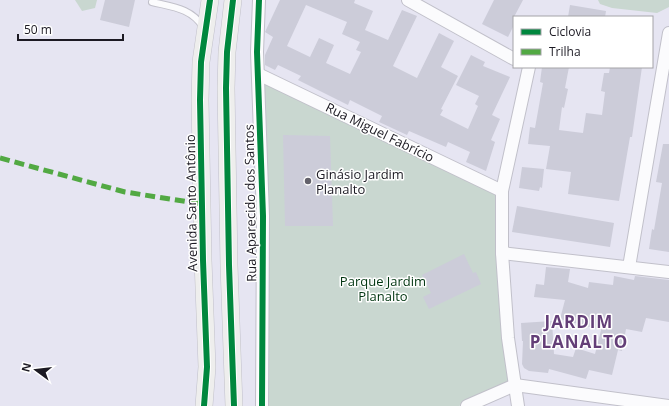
<svg xmlns="http://www.w3.org/2000/svg" width="669" height="406" font-family="'Open Sans',sans-serif">
<style>
.green{fill:#c9d7d0}
.building{fill:#ccccd9;fill-rule:evenodd}
.lines{fill:none;stroke-linecap:round;stroke-linejoin:round}
.lane-casing{stroke:#c1c0ca;stroke-width:8}
.street-casing{stroke:#c1c0ca;stroke-width:14}
.secondary-casing{stroke:#c1c0ca;stroke-width:18}
.lane{stroke:#fbfbfd;stroke-width:6}
.street{stroke:#fbfbfd;stroke-width:12}
.secondary{stroke:#eeeeed;stroke-width:17}
.quiet{stroke:#52a943;stroke-width:5;stroke-dasharray:10 5;stroke-linecap:butt}
.cycleway-casing{stroke:#fff;stroke-width:8}
.cycleway{stroke:#00873e;stroke-width:6}
.poi-dot{fill:#63616b;stroke:#fff;stroke-width:1.5}
.labels{text-anchor:middle;stroke-width:3;stroke-linejoin:round;paint-order:stroke}
.street-label{font-size:13px;fill:#1c1a23;stroke:#fff}
.poi-label{font-size:13px;fill:#1c1a23;stroke:#fff;text-anchor:start}
.park-label{font-size:13px;fill:#003510;stroke:#fff}
.district-label{font-size:17px;font-weight:bold;letter-spacing:1px;fill:#633e77;stroke:#fff}
</style>
<rect width="100%" height="100%" fill="#e6e5f2"/>
<g class="green">
<polygon points="75,0 97,0 95,8 82,11"/>
<polygon points="598,0 669,0 669,7 657,13 612,8 600,4"/>
<polygon points="261,80 498,193 511,384 459,406 265,406"/>
</g>
<g class="building">
<polygon points="105,0 135,0 129,27 100,20"/>
<path d="M280 0H355L354 3 373 11 365 30 388 40 402 10 417 16 393 66 417 78 439 33 454 41 441 67 458 76 441 109 443 110 440 115 468 129 478 106 475 104 479 96 456 85 471 55 485 62 483 66 510 77 492 115 500 119 491 140 495 142 486 171 466 162 470 152 448 142 446 147 409 131 407 135 379 122 382 116 350 100 348 105 298 80 301 76 278 65 275 70 265 65V55L273 37 265 32ZM306 5 347 22 342 34 360 42 356 50 361 52 350 74 326 63 334 45 319 38 310 57 287 46Z"/>
<polygon points="494,0 523,0 514,17 514,25 508,37 482,24"/>
<polygon points="570,5 606,11 605,17 568,17"/>
<polygon points="542,67 569,67 565,88 568,89 564,108 562,107 559,130 583,133 586,113 602,115 605,92 601,91 604,73 609,73 610,67 642,67 632,137 630,137 619,201 568,194 571,172 546,169 550,146 528,144 530,127 535,128 543,83 540,82"/>
<polygon points="283,135 330,136 333,226 285,226"/>
<polygon points="663,144 669,144 669,252 649,249 652,229 654,230 662,183 656,182"/>
<polygon points="522,167 544,169 542,188 540,187 539,191 519,188"/>
<polygon points="517,206 614,223 610,247 512,232"/>
<polygon points="464,254 473,273 476,272 481,284 429,309 423,297 431,293 422,275"/>
<polygon points="546,267 570,269 568,282 588,288 589,282 613,285 614,276 634,280 635,276 669,280 669,322 646,318 642,332 626,329 622,351 618,350 612,375 589,370 586,379 549,369 548,373 529,371 524,368 522,364 523,341 522,341 521,323 552,321 554,354 573,357 576,348 595,354 601,330 560,319 565,300 534,297 536,284 544,285"/>
</g>
<g class="lines">
<defs>
<path id="lane" d="M152 2C172 7 191 8 203 27"/>
<g id="street">
<polyline points="259,0 257,52 263,216 262,406"/>
<polyline points="408,0 514,59"/>
<polyline points="258,74 502,191"/>
<polyline points="502,253 669,272"/>
<polyline points="629,267 669,33"/>
<polyline points="467,406 515,385 669,406"/>
<polyline points="518,406 508,338 502,253 502,191 529,67"/>
</g>
<g id="secondary">
<polyline points="233,0 227,52 226,88 229,265 234,406"/>
<polyline points="204,406 207,367 203,260 200,100 201,62 210,0"/>
</g>
</defs>
<use href="#lane" class="lane-casing"/>
<use href="#street" class="street-casing"/>
<use href="#secondary" class="secondary-casing"/>
<use href="#lane" class="lane"/>
<use href="#street" class="street"/>
<use href="#secondary" class="secondary"/>
<polyline class="quiet" points="0,158 125,192 202,204"/>
<defs>
<g id="cycleway">
<polyline points="233,0 227,52 226,88 229,265 234,406"/>
<polyline points="259,0 257,52 263,216 262,406"/>
<polyline points="204,406 207,367 203,260 200,100 201,62 210,0"/>
</g>
</defs>
<use href="#cycleway" class="cycleway-casing"/>
<use href="#cycleway" class="cycleway"/>
</g>
<circle class="poi-dot" cx="308" cy="181" r="4"/>
<g class="labels">
<g class="street-label">
<text transform="translate(380 132) rotate(26)" y="5">Rua Miguel Fabrício</text>
<text transform="translate(191 203) rotate(-91)" y="5">Avenida Santo Antônio</text>
<text transform="translate(250 203) rotate(-91)" y="5">Rua Aparecido dos Santos</text>
</g>
<g class="poi-label">
<text x="316" y="179">Ginásio Jardim<tspan x="316" dy="15">Planalto</tspan></text>
</g>
<g class="park-label">
<text x="383" y="286">Parque Jardim<tspan x="383" dy="15">Planalto</tspan></text>
</g>
<g class="district-label">
<text x="579" y="328">JARDIM<tspan x="579" dy="20">PLANALTO</tspan></text>
</g>
</g>
<rect x="513" y="16" width="140" height="52" fill="#ffffff" stroke="#a4a3a7"/>
<rect x="521" y="29" width="20" height="6" fill="#00873e" stroke="#a4a3a7"/>
<text x="549" y="36" font-size="12" fill="#1c1a23">Ciclovia</text>
<rect x="521" y="49" width="20" height="6" fill="#52a943" stroke="#a4a3a7"/>
<text x="549" y="56" font-size="12" fill="#1c1a23">Trilha</text>
<g transform="translate(36 370) rotate(285)" stroke="#ffffff" stroke-width="3" paint-order="stroke">
<path d="M0-3L7 15L0 10L-7 15Z" fill="#1c1a23"/>
<text y="-6" font-size="11" font-weight="bold" text-anchor="middle" fill="#1c1a23">N</text>
</g>
<path d="M18 34v6h105v-6" fill="none" stroke="#1c1a23" stroke-width="2"/>
<text x="24" y="34" font-size="12" fill="#1c1a23" stroke="#ffffff" stroke-width="3" paint-order="stroke">50 m</text>
</svg>
